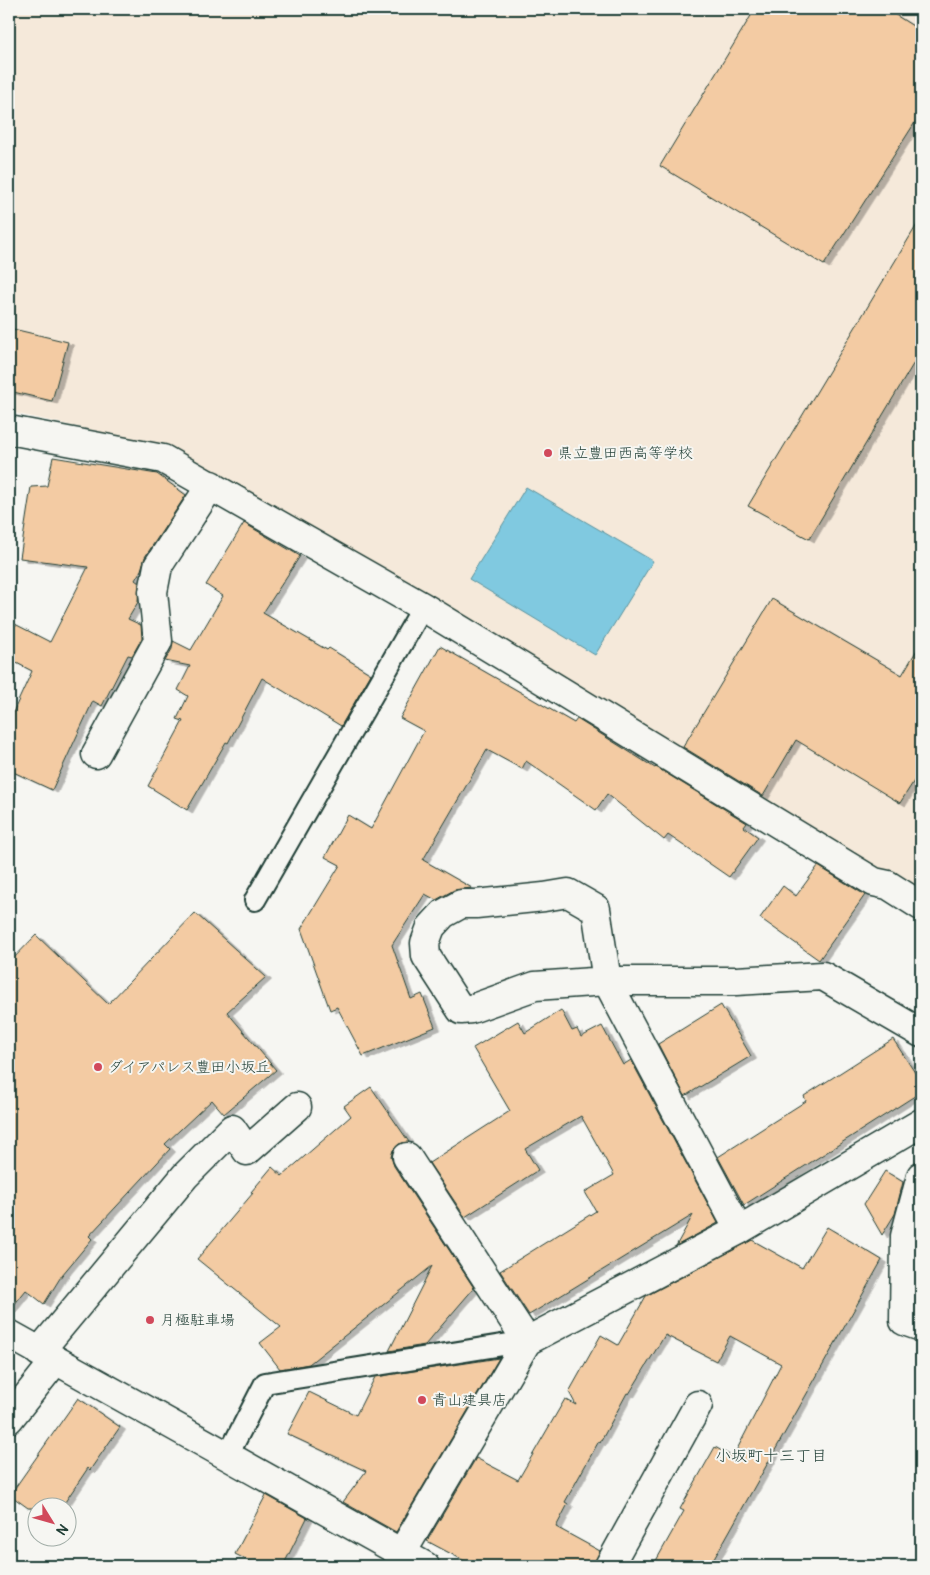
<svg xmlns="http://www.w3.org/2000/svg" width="930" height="1575" viewBox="0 0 930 1575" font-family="Pangolin,'Klee One',sans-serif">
  <defs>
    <filter id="shadow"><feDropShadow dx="5.5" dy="3" stdDeviation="0" flood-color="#0004"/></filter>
  </defs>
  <rect width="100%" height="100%" fill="#f6f6f2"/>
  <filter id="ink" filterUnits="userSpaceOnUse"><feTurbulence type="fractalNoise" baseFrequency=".02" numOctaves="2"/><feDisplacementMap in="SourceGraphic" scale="10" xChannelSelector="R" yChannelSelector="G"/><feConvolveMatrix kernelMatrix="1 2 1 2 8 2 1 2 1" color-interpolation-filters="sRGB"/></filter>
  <g filter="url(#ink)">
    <path fill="#f5e9da" d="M9,9H921V900L156,444L9,412Z"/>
    <path fill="#80c9e0" stroke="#59919b" d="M526,487L653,561L595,655L469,579Z"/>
    <g fill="#f3cba3" stroke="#1f3d34" filter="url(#shadow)">
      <path d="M755,9H886L921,31V113L824,265L660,166Z"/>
      <path d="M921,218V351L809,539L748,506Z"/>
      <path d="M9,328L68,342L52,401L9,391Z"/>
      <path d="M53,457L157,474L186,495L145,557L141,570L135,580L139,583L138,602L128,619L141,625L142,638L132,656L128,655L102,706L93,701L52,790L9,770V721L32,671L9,659V621L50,642L88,567L20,558L31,487L47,486Z"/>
      <path d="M244,523L300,556L263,613L327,650L329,648L371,674L341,726L262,678L228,743L226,742L187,810L148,786L183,721L177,719L188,696L178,690L190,666L165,661L172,649L173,641L191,650L223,596L206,585Z"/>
      <path d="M772,599L902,675L921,643V770L900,803L796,740L763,796L683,747Z"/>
      <path d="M440,646L574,723L577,719L655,768L656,767L747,823L744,827L758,837L729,877L668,835L664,840L607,794L596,810L526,761L522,769L487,750L423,860L472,888L454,890L436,900L425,894L392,945L411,999L422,994L435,1027L363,1056L337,1007L330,1010L301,929L340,865L325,857L348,815L371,829L424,731L400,718Z"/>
      <path d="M818,866L865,895L819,960L760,918L783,886L796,896Z"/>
      <path d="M195,913L266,977L227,1012L276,1070L224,1114L212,1100L165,1144L170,1149L89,1236L92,1239L62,1275L44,1304L26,1290L9,1311V963L36,935L108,1004Z"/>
      <path d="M721,1005L751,1056L685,1096L658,1044Z"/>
      <path d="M561,1010L572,1031L577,1029L581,1037L602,1026L623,1065L631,1060L718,1223L676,1246L693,1215L529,1315L500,1271L596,1211L585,1192L614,1175L581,1116L525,1149L538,1170L465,1217L429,1163L510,1111L473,1048L518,1021L525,1033Z"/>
      <path d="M893,1039L921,1082V1092L744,1205L718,1157L806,1101L804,1096Z"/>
      <path d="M371,1087L409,1142L399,1144L393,1150L391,1157L394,1166L474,1288L425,1345L389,1351L432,1266L309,1364L280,1369L260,1343L281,1327L197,1259L253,1193L251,1192L272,1167L282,1176L351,1116L344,1106Z"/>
      <path d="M885,1171L903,1182L895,1214L882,1235L864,1204Z"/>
      <path d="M827,1227L882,1260L710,1566H653L684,1511L680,1509L715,1447L733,1457L781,1364L730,1336L716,1361L665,1335L629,1394L627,1393L600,1443L599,1441L565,1502L568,1504L556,1527L600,1551L593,1566H474L427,1541L476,1458L518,1480L565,1399L576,1405L569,1392L601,1335L618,1345L646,1296L752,1240L802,1268Z"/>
      <path d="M499,1358L396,1532L343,1502L366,1471L287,1434L309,1392L356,1415L375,1377Z"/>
      <path d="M78,1398L120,1427L90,1470L88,1468L61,1508H28L10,1495Z"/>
      <path d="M266,1495L307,1518L283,1566H259L235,1554Z"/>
    </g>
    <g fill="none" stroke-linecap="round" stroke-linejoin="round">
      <defs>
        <g id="service">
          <path d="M255,900L423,607"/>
          <path d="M227,1457L265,1383L527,1341"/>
        </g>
        <g id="minor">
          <path d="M9,430L163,459L423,607L874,882L888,885L921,906"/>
          <path d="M96,754L158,641L153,592L158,566L211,485"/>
          <path d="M407,1157L527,1341"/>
          <path d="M921,1176L905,1236L904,1321L921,1327"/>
          <path d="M739,1230L607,981L596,909L568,893L544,897L476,904H461L443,914L431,927L425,943L426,956L461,1010L471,1009L535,986L607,981H736L823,976L921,1033"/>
          <path d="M9,1334L425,1566"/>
          <path d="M39,1352L185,1176L232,1129L247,1151L297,1107"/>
          <path d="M9,1419L55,1361"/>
          <path d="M401,1554L527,1341L739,1230L921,1123"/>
          <path d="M609,1566L698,1405"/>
        </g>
      </defs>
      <use href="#service" stroke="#1f3d34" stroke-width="24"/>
      <use href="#minor" stroke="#1f3d34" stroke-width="31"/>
      <use href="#service" stroke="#f6f6f2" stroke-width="20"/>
      <use href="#minor" stroke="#f6f6f2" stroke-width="28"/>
    </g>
  </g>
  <g fill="#d1495b" stroke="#f6f6f2" stroke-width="2">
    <circle cx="548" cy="453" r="5"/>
    <circle cx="98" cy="1067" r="5"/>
    <circle cx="150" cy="1320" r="5"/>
    <circle cx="422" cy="1400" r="5"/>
  </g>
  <g text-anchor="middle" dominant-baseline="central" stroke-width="4" stroke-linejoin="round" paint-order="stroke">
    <g font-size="15" fill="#1f3d34" stroke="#f6f6f2" text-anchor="start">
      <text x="558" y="453">県立豊田西高等学校</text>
      <text x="108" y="1067">ダイアパレス豊田小坂丘</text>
      <text x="160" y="1320">月極駐車場</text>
      <text x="432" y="1400">青山建具店</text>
    </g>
    <g font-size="16" fill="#1f3d34" stroke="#f6f6f2">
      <text x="771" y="1456">小坂町十三丁目</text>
    </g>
  </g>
  <rect width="930" height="1575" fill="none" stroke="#f6f6f2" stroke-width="30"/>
  <rect x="15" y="15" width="900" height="1545" fill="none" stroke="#1f3d34" stroke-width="2" filter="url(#ink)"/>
  <g transform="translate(52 1522) rotate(127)"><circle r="24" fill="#f6f6f2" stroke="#a0aca6"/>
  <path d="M0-4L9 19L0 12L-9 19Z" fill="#d1495b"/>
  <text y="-8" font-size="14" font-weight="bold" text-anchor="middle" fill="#1f3d34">N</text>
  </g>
</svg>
